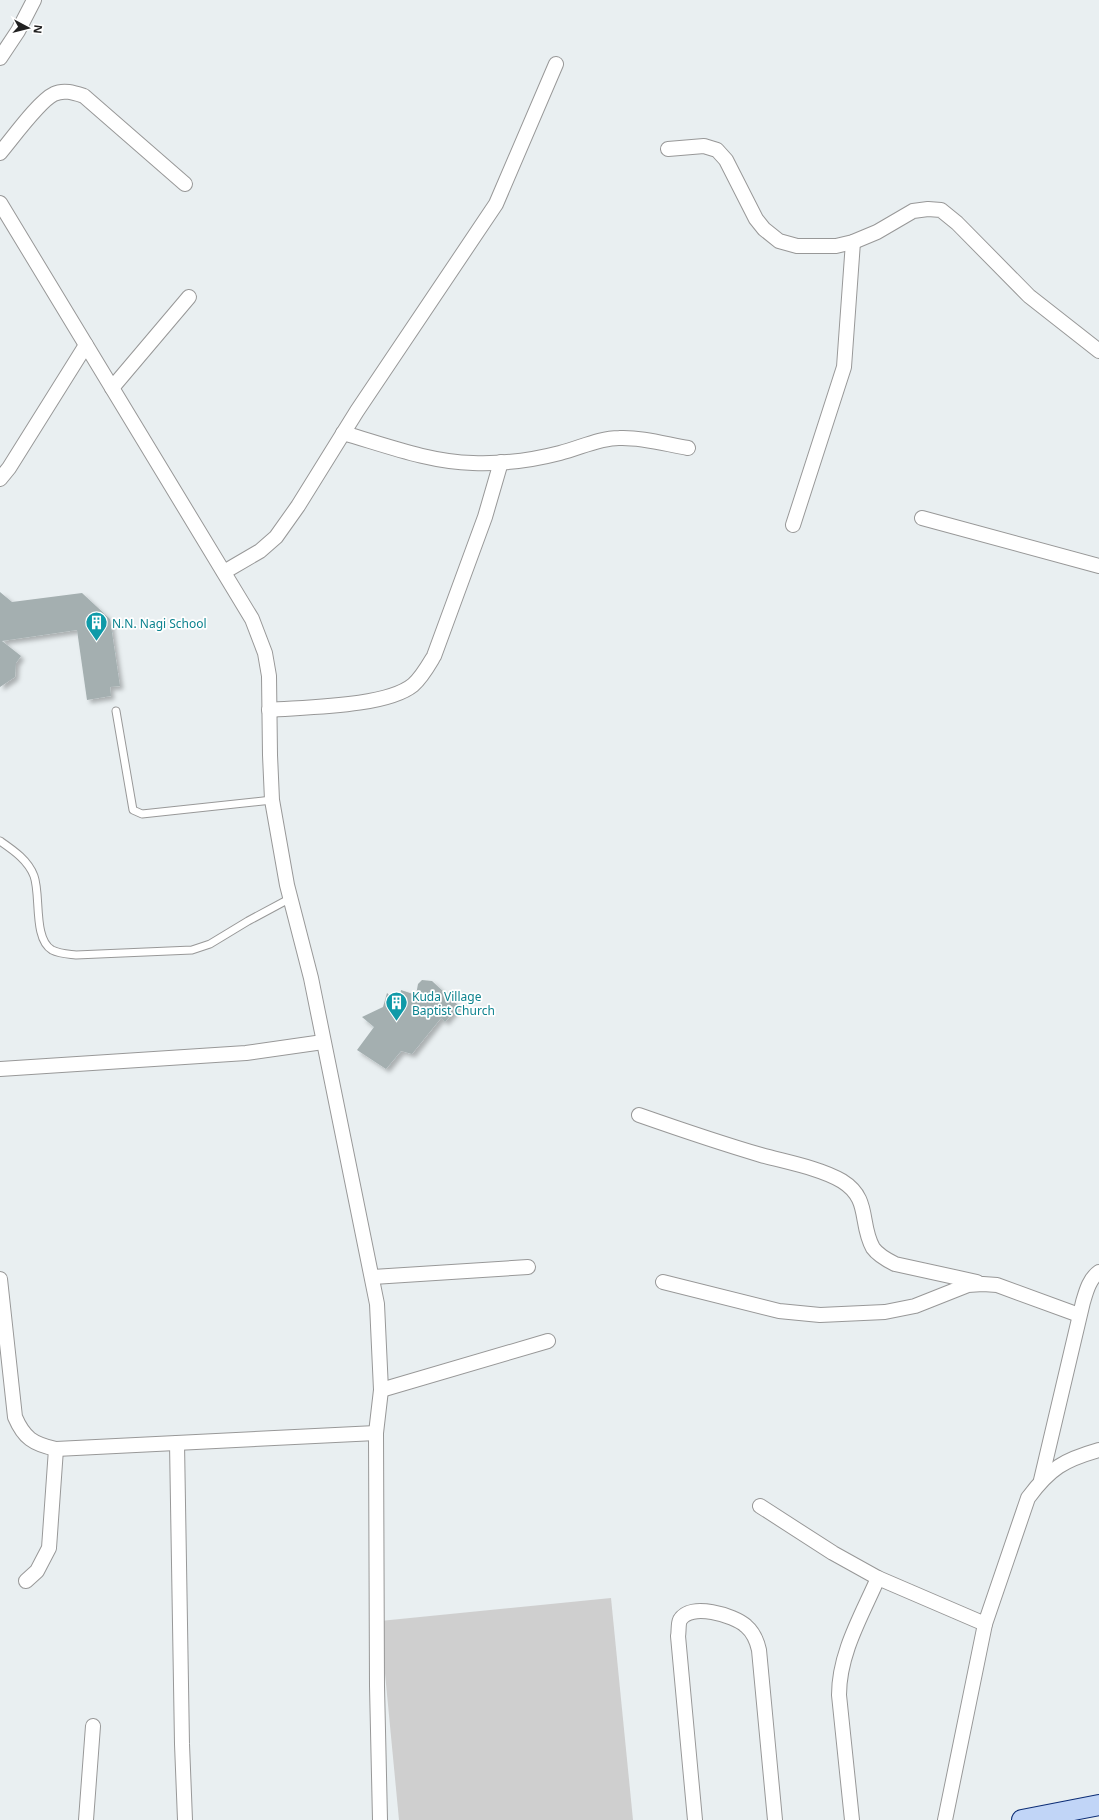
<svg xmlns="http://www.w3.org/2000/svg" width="1099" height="1820" viewBox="0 0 1099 1820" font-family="'Noto Sans',sans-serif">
  <defs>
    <filter id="shadow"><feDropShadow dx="3.5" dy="3.5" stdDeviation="2" flood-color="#0004"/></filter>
  </defs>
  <rect width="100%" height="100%" fill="#e9eff1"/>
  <path fill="#cfcfcf" d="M611,1598L633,1820H399L380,1621Z"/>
  <g fill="#a4afb0" filter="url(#shadow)">
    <path d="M0,592L12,602L82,593L110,619L120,686L110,687L111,696L87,700L77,630L2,641L21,656L16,663L15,677L0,687Z"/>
    <path d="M422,980L432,981L459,1006L445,1022L441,1018L412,1054L401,1051L386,1069L357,1050L374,1027L362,1017L383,1007L387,993L399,1003L401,990L416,995L418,984Z"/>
  </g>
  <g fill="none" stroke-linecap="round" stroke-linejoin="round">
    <defs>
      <g id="lane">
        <path d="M116,711L133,810L142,814L272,800"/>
        <path d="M0,841C13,850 28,860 34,876C41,895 33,939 52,950C60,954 68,954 76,955L192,950L210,944L248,921L289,899"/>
      </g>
      <g id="street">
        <path d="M0,58L18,31L34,0"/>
        <path d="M668,149L704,146L717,150L726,160L756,219L764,229L779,241L797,246H836L853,242L877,232L913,211L928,209L941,210L957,223L1029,296L1099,351"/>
        <path d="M0,153C12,139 39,101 54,94C64,89 75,93 84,96L185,184"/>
        <path d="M0,203L252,619L265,653L269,676L270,755L272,800L287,885L311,978L377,1304L381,1390L376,1433L377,1686L380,1820"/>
        <path d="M112,388L189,297"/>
        <path d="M343,433C385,445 429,462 473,463C501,464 533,460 560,453C580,448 599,438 619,438C642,437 665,444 688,448"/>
        <path d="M0,479L9,468L86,345"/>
        <path d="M922,518L1099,566"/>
        <path d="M793,525L844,367L853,242"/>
        <path d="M224,572L260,551L276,537L298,506L357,411L496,204L556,64"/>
        <path d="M269,710C305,707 386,707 413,685C422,677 428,666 434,656L485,517L501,462"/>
        <path d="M0,1069L246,1053L323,1042"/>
        <path d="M639,1115C679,1129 720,1143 761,1155C786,1162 820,1168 842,1181C871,1199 859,1223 873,1248C878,1255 887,1260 895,1264L977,1282"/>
        <path d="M373,1277L528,1267"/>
        <path d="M0,1279L15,1417C24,1438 33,1444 56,1449L376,1433"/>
        <path d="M663,1282L779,1311L820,1315L885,1312L915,1306L968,1285L983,1284L997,1285L1079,1315"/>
        <path d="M381,1390L548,1341"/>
        <path d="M177,1443L182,1744L185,1820"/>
        <path d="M1041,1480L1083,1302C1086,1292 1089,1279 1099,1272"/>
        <path d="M760,1506L833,1553L878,1578L985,1624"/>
        <path d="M26,1581L37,1571L49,1548L56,1449"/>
        <path d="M86,1820L93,1726"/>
        <path d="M695,1820L678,1636C679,1632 678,1624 680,1620C690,1602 734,1615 746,1626C753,1632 757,1641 759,1650L775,1820"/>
        <path d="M852,1820L839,1695C839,1653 862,1615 878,1578"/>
        <path d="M945,1820L985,1624L1028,1498C1050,1468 1064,1460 1099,1450"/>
      </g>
      <path id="secondary" d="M1022,1820L1099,1805"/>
    </defs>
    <use href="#lane" stroke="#989898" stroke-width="9"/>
    <use href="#street" stroke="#989898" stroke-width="16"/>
    <use href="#secondary" stroke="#0b2c75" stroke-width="22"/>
    <use href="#lane" stroke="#fff" stroke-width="7"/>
    <use href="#street" stroke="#fff" stroke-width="14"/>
    <use href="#secondary" stroke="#c1d5f7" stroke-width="20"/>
  </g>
  <defs>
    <symbol id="building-pin" viewBox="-11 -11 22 30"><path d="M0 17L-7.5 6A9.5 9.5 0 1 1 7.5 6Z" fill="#0f9aa8" stroke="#fff"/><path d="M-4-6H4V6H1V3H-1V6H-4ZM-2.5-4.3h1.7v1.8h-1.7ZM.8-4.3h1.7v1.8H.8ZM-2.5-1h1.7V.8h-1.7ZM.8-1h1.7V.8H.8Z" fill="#fff"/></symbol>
  </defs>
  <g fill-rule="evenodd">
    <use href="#building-pin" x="84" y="610" width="25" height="34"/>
    <use href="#building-pin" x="384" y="990" width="25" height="34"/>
  </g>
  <g text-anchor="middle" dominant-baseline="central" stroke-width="3.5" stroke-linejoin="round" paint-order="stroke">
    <g font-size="12" fill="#0d838f" stroke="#fff" text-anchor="start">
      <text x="112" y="623">N.N. Nagi School</text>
      <text x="412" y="996">Kuda Village<tspan x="412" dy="14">Baptist Church</tspan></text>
    </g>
  </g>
  <g transform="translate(28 28) rotate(97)" stroke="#ffffff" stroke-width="3" paint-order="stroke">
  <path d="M0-3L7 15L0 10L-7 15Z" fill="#212121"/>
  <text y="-6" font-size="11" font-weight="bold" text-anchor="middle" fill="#212121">N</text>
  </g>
</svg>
